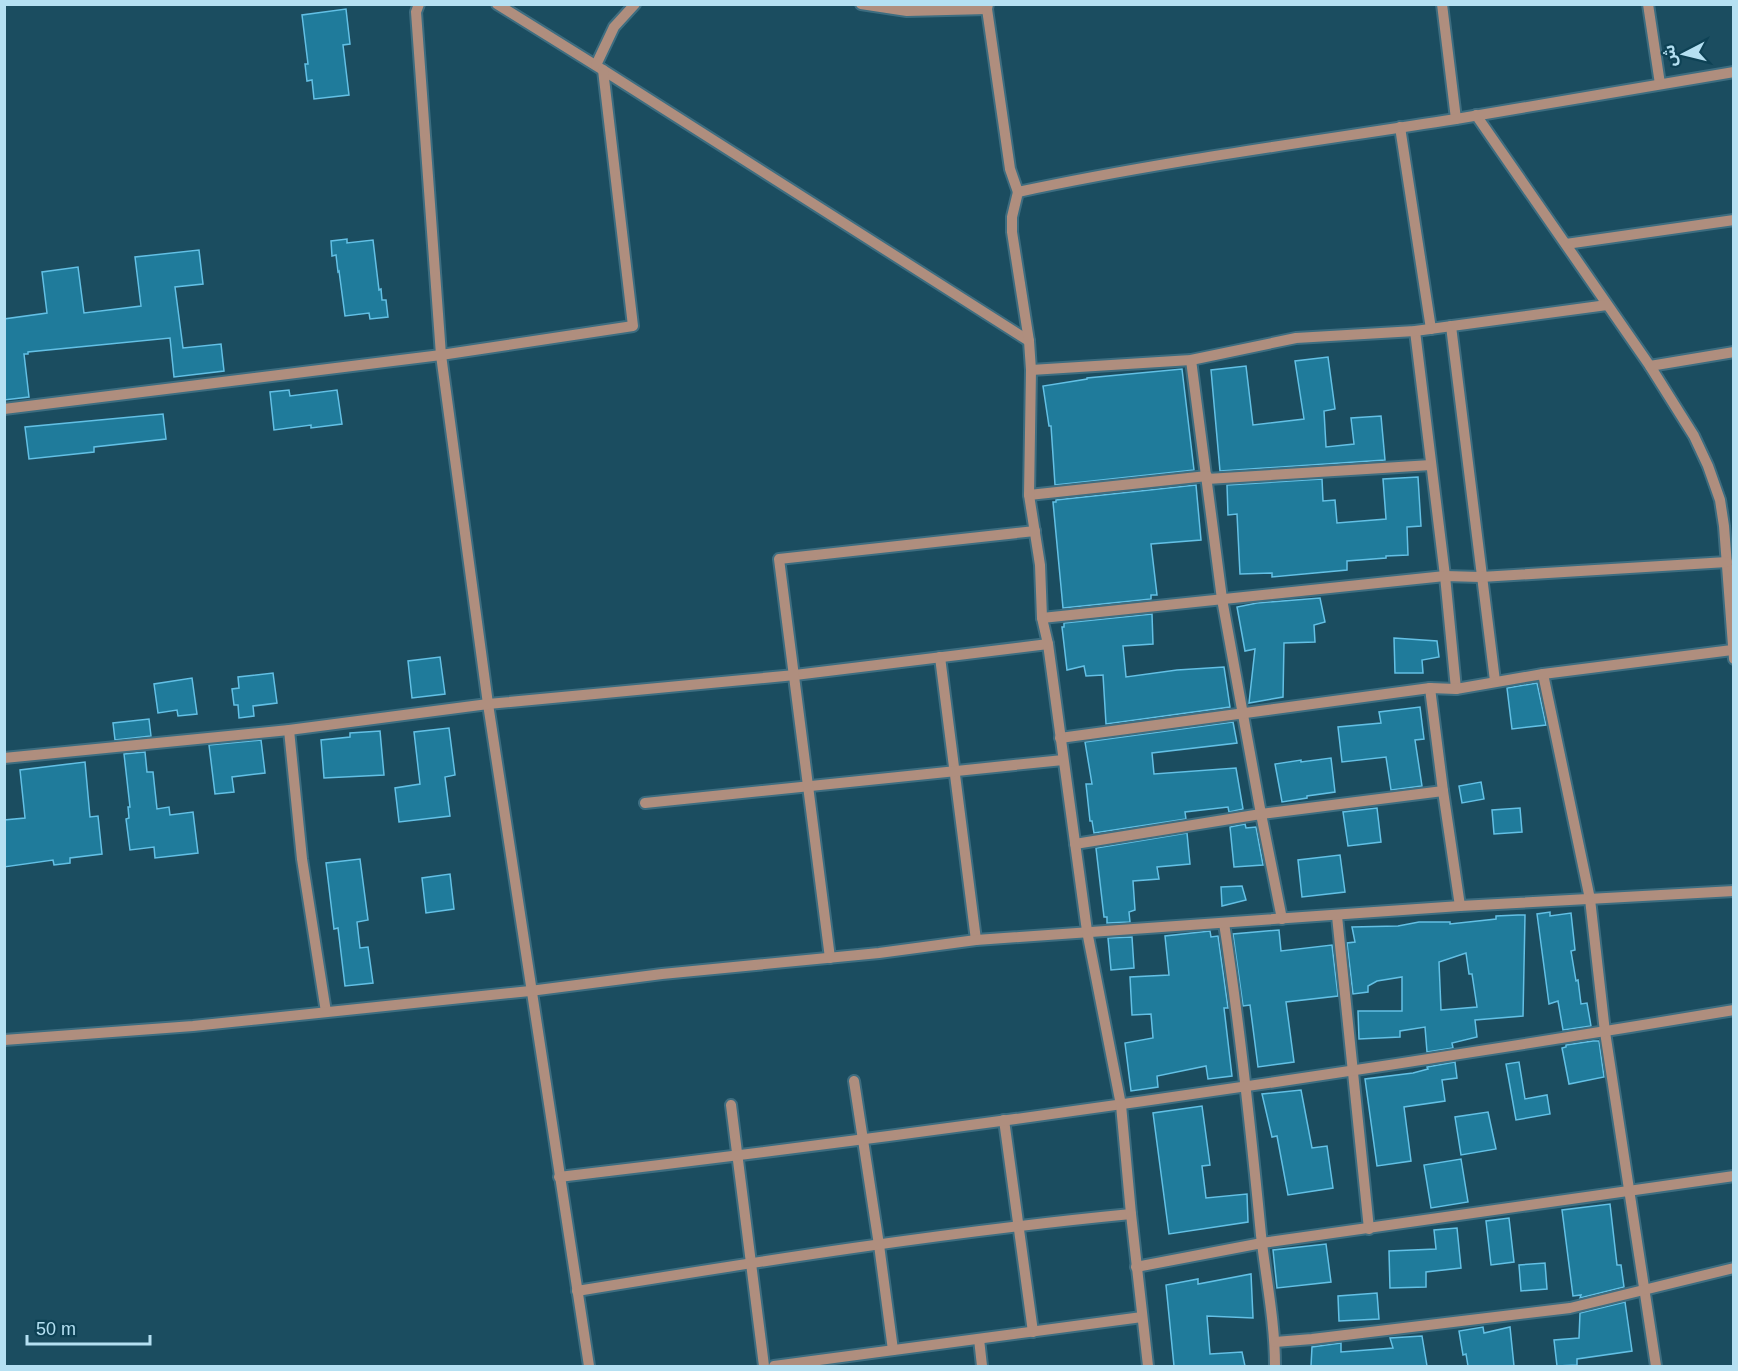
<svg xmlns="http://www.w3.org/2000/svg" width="1738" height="1371" viewBox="0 0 1738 1371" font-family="Arial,'Noto Sans Arabic',sans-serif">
  <rect width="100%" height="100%" fill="#1b4d60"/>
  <g fill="#1f7b9b" stroke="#63c0e5" stroke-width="1.5" fill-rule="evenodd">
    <path d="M346,9L350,44L343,45L349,95L314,99L312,80L307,81L305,64H308L302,15Z"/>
    <path d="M347,239V243L373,240L379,290L381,289L382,300H386L388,317L370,319L369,313L345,316L339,271L338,272L336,255L332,256L331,241Z"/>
    <path d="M199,250L203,284L175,287L183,348L221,344L224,371L174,377L170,338L28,352V354H24L29,397L4,400V319L47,313L42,272L78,267L84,313L141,306L135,257Z"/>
    <path d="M1328,357L1335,409L1324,411L1326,447L1354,444L1351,418L1381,416L1385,460L1220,471L1211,370L1246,366L1253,425L1304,419L1295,361Z"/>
    <path d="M1182,369L1194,470L1055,485L1051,426H1049L1043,386L1087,379V378Z"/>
    <path d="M289,390L290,396L337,390L342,424L311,428V425L274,430L270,392Z"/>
    <path d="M163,414L166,439L94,447V452L29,459L25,427Z"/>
    <path d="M1418,477L1421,526L1407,527L1408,555L1386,556V558L1347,561V570L1272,577V573L1240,574L1237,514L1228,515L1227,485L1322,479L1323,501L1335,500L1337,523L1386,519L1383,479Z"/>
    <path d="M1196,485L1201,540L1151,544L1157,595H1151V599L1063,608L1053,502H1056V500Z"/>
    <path d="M1320,598L1325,622L1314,625L1315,642L1284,643L1283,697L1249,703L1255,649L1245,651L1237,607L1257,603Z"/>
    <path d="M1152,614L1153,644L1123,646L1126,677L1177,670L1224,667L1230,707L1106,724L1103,675L1086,676L1084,666L1067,670L1062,627H1064V623Z"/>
    <path d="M1394,638L1437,641L1439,657L1422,660L1423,673H1395Z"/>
    <path d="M440,657L445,694L412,698L408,661Z"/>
    <path d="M273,673L277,703L253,706L254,716L239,718L238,705H234L232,689L239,688L238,677Z"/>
    <path d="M192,678L197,714L178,716L177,710L158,713L154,684Z"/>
    <path d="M1537,683L1546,725L1512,729L1507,688Z"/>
    <path d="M1420,707L1424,739L1415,740L1422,786L1391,790L1386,757L1342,762L1338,727L1381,723L1379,712Z"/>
    <path d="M149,719L151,736L115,740L113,723Z"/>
    <path d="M1233,722L1237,743L1152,753L1154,774L1236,768L1243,809L1229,812L1228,807L1185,812L1186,819L1094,833L1092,821H1090L1086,784H1092L1085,742Z"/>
    <path d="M449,728L455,775L445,777L450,816L399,822L395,788L420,784L414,732Z"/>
    <path d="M380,731L384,775L324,778L321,740L350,737V733Z"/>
    <path d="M261,740L265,773L232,777L234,792L215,794L209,745Z"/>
    <path d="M145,752L147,772H153L157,809L169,807L170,815L193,812L198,853L155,858L154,847L130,850L126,819L129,818L128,807H130L124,754Z"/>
    <path d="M1331,758L1335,792L1307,796V798L1282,802L1275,764L1301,760V762Z"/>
    <path d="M85,762L90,817L98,816L102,854L70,858V863L54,865L53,860L4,867V820L25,818L20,770Z"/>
    <path d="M1481,782L1484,799L1462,803L1459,786Z"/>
    <path d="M1377,808L1381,842L1348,846L1343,812Z"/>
    <path d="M1520,808L1522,832L1494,834L1492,810Z"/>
    <path d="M1245,824L1246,828L1256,827L1263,865L1234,867L1230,827Z"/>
    <path d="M1187,833L1190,864L1157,867L1159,879L1133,881L1135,910L1129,912L1130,922L1107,923V917H1104L1096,848Z"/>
    <path d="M1340,855L1345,892L1302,897L1298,860Z"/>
    <path d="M360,859L368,920L357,922L360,948L368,947L373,983L345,986L338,928L334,929L326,863Z"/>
    <path d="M450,874L454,909L426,913L422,878Z"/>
    <path d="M1242,886L1246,900L1222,906L1221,887Z"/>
    <path d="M1550,912V916L1571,913L1575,950L1571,951L1576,981L1578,980L1581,1004L1587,1003L1591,1026L1563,1030L1558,1001L1549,1004L1537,914Z"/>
    <path d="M1518,915H1525L1523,1016L1475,1020L1477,1037L1452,1043L1453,1048L1427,1052L1425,1027L1400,1031V1037L1359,1039L1358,1011H1402V977L1377,981L1368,986V992L1353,994L1347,943L1355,942L1352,927L1398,926L1419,922H1450V924L1496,919V916ZM1466,953L1469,974H1472L1477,1007L1441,1010L1439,962Z"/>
    <path d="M1279,930L1281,951L1332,945L1338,996L1286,1002L1294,1062L1258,1067L1250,1005L1243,1006L1233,934Z"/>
    <path d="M1210,931L1211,937L1218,936L1228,1008H1224L1232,1076L1208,1079L1206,1066L1157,1076L1158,1087L1131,1091L1125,1043L1153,1038L1151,1014L1132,1015L1130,977L1169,975L1165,936Z"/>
    <path d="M1132,937L1134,968L1111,970L1108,938Z"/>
    <path d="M1593,1041H1599L1604,1077L1569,1084L1562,1048L1566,1047V1045Z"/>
    <path d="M1455,1062L1457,1078L1442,1080L1445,1101L1404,1107L1411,1161L1377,1166L1365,1079L1413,1073L1428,1069L1427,1067Z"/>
    <path d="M1519,1062L1525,1099L1547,1095L1550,1114L1516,1120L1506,1064Z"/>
    <path d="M1301,1090L1312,1148L1327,1146L1333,1188L1288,1195L1277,1136L1272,1137L1262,1094Z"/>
    <path d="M1202,1106L1210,1165L1202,1166L1206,1198L1247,1194L1248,1222L1169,1234L1153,1113Z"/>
    <path d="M1488,1112L1496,1149L1461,1155L1455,1117Z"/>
    <path d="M1461,1159L1468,1202L1431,1208L1424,1165Z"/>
    <path d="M1610,1204L1617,1265H1621L1624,1287L1580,1298L1581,1295L1573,1296L1562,1210Z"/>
    <path d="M1509,1218L1514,1262L1491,1265L1486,1221Z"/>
    <path d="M1457,1228L1461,1268L1426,1272V1287L1390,1288L1389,1251L1436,1249L1434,1230Z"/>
    <path d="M1326,1244L1331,1282L1277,1288L1273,1250Z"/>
    <path d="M1545,1263L1547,1289L1521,1291L1519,1265Z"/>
    <path d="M1251,1274L1253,1318L1207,1316L1210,1354L1242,1352L1245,1366H1174L1166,1285L1198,1279V1284Z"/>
    <path d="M1377,1293L1379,1319L1339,1321L1338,1296Z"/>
    <path d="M1625,1302L1632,1351L1577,1359V1365L1557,1366L1554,1340L1579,1338L1580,1313Z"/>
    <path d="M1483,1327L1484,1333L1510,1327L1514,1366H1468L1466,1354L1463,1355L1459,1331Z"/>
    <path d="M1422,1336L1427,1366H1311L1312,1347L1341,1343V1352L1393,1348L1390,1338Z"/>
  </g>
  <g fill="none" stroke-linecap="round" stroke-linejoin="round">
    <defs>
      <g id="minor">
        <path d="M419,4L416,12L441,355L488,704L589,1366"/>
        <path d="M497,4L603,70L1029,341"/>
        <path d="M861,4L907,11L987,9"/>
        <path d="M988,4L987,9L1010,169L1018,192"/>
        <path d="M1442,4L1456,119"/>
        <path d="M1648,4L1660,84"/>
        <path d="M596,65L614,27L635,4"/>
        <path d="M1476,115L1650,366L1694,436L1708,466L1720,500L1724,526L1734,659"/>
        <path d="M1400,127L1431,329"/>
        <path d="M1566,244L1734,220"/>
        <path d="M1451,326L1495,681"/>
        <path d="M1415,331L1445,576L1456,689"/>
        <path d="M1191,360L1222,599L1261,814L1282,919"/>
        <path d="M1650,366L1734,352"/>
        <path d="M1031,370L1191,360L1296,338L1415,331L1607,305"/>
        <path d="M4,409L441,355L633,326L603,70"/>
        <path d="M1207,479L1431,465"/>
        <path d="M1029,495L1207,476"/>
        <path d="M1042,618L1445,576L1481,577L1727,562"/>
        <path d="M940,657L976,940"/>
        <path d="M1543,674L1590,899L1605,1032L1656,1366"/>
        <path d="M1430,688L1443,791L1460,906"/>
        <path d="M289,730L302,859L326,1012"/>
        <path d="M1060,738L1430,688L1456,689L1543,674L1732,650"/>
        <path d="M4,758L289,730L488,704L795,675L1048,644"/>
        <path d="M645,803L1063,760"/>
        <path d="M1075,844L1261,814L1443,791"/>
        <path d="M1337,916L1369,1229"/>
        <path d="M1224,923C1240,1027 1251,1131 1261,1235C1266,1279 1275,1322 1275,1366"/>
        <path d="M830,958L779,559L1035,531"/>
        <path d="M4,1040L193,1026L530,991L662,974L879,953L976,940L1460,906L1734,891"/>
        <path d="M854,1081L879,1245L893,1350"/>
        <path d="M731,1105L764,1366"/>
        <path d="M1004,1120L1033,1332"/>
        <path d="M559,1177C952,1131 1343,1075 1734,1010"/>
        <path d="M1136,1267L1262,1243L1734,1176"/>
        <path d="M577,1291C761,1261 945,1232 1131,1214"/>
        <path d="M979,1339L982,1366"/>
        <path d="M1275,1342L1312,1339L1570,1308L1734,1268"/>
        <path d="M774,1366L1142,1317"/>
        <path d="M1148,1366L1131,1214L1121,1105L1087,931L1048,644L1042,618L1040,565L1029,495L1031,370L1029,341L1012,232V217L1018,192C1163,161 1310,142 1456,119C1549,104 1641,87 1734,72"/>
      </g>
    </defs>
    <use href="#minor" stroke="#3d6d80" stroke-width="14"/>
    <use href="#minor" stroke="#af8e7e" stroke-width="10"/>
  </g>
  <rect width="1738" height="1371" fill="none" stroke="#b5e0f2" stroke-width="12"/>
  <g transform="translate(1684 54) rotate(263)" stroke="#0e4255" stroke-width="4.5" paint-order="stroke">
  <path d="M0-4.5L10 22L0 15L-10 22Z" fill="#b5e0f2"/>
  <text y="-9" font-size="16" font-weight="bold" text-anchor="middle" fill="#b5e0f2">ش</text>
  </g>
  <path d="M27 1335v9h123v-9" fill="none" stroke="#b5e0f2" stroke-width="3"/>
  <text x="36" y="1335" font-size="18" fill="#b5e0f2" stroke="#0e4255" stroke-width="4.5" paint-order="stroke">50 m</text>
</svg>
